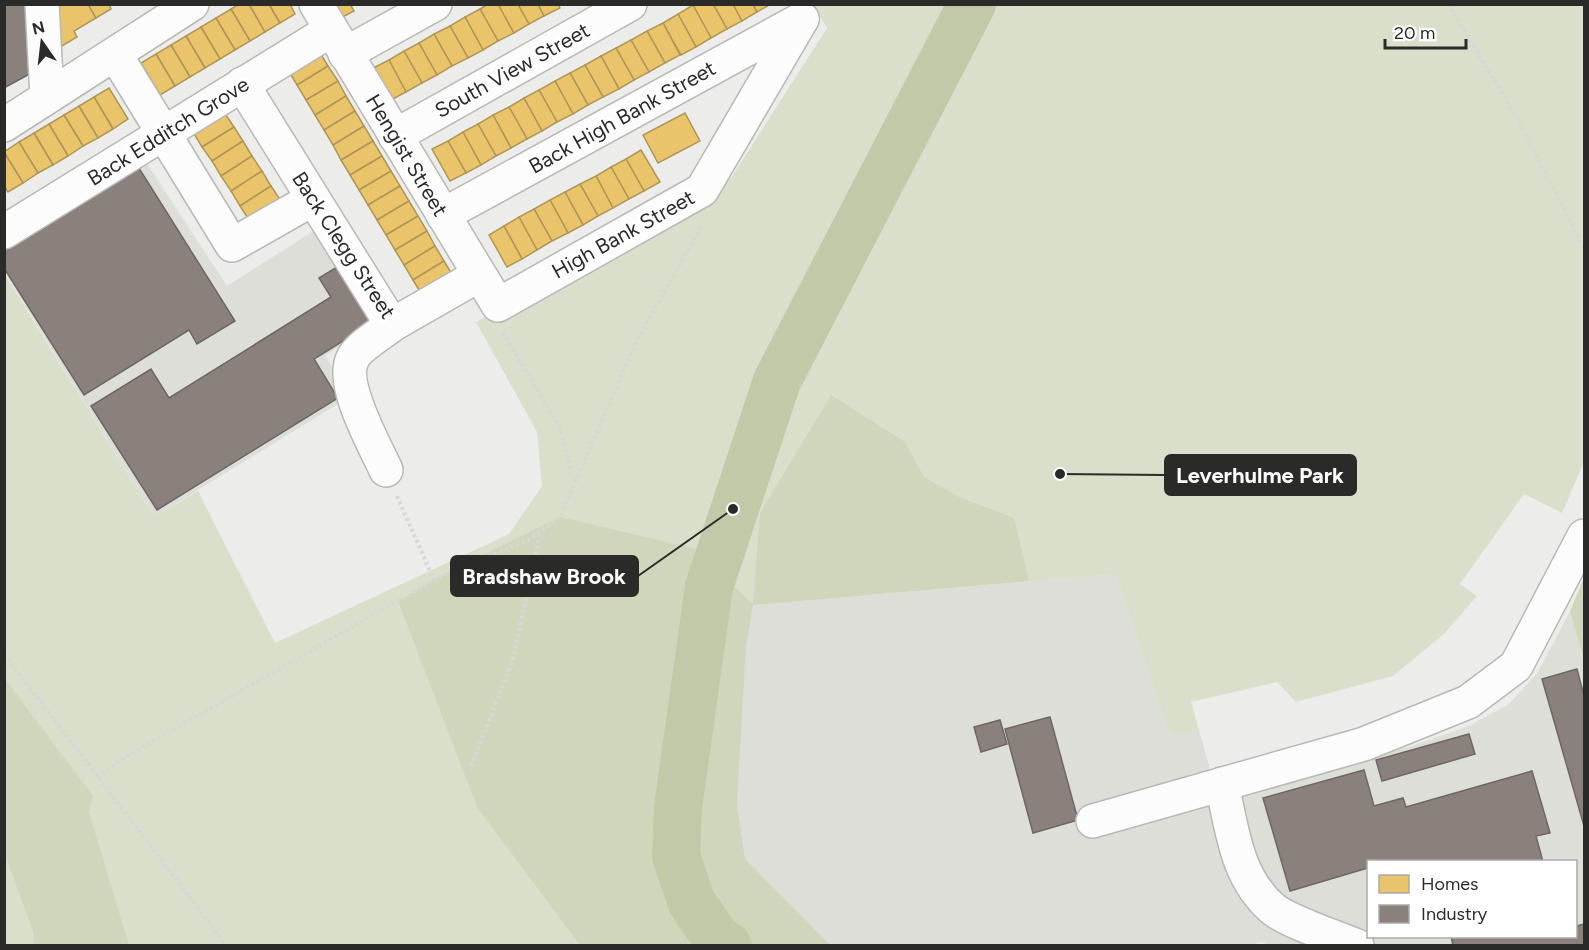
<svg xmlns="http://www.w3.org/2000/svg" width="1589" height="950" viewBox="0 0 1589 950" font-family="Figtree,sans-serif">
  <rect width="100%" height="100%" fill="#ecedeb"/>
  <g fill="#dcded7" fill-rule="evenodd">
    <path d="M142,156L227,286L320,227L379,322L325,356L351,396L154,517L5,273V243Z"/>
    <path d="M1116,574L1170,736L1199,730L1219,801L1412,746L1469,726L1509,704L1538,672L1570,611L1584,661V945L1271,946L1262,942L1246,946L830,945L745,860L737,805L746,647L753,605ZM1368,862H1576V936H1368Z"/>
  </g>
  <path fill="#d9dfcb" d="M813,5H1584V462L1562,513L1524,494L1460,584L1477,596L1444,634L1393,676L1296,702L1277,682L1191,702L1199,730L1170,736L1116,574L753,605L746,647L737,805L745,859L830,945H5L4,273L154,517L198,491L275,643L509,534L542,486L537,432L476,322L731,178L827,28Z"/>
  <g fill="#d0d6bc">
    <path d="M831,395L905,442L924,477L961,498L1014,518L1029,581L753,605L746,647L737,805L745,859L830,945H580L477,807L398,601L441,576L560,517L714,553L731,584L753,604L760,513Z"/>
    <path d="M1584,578V661L1570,611Z"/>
    <path d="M5,679L93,796L89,812L129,945H34L33,931L5,855Z"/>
  </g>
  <g fill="#e9c46a" stroke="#b09656" stroke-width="1.5">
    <path d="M54,4H88L96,18L74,31L77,37L62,46L54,43Z"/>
    <path d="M88,4H109L111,9L96,18Z"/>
    <path d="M239,4H249L265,32L250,41L231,9Z"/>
    <path d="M249,4H269L280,23L265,32Z"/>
    <path d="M269,4H290L295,14L280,23Z"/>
    <path d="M330,4H350L354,11L339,19Z"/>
    <path d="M488,4H498L514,33L498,41L480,9Z"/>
    <path d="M498,4H518L529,24L514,33Z"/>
    <path d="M518,4H538L544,16L529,24Z"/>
    <path d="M538,4H558L560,8L544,16Z"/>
    <path d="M713,4H733L742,21L727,29Z"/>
    <path d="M713,4L727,29L711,38L693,5Z"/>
    <path d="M733,4H753L757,12L742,21Z"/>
    <path d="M753,4H771L757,12Z"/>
    <path d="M693,5L711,38L696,47L678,14Z"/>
    <path d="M231,9L250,41L235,50L216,18Z"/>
    <path d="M480,9L498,41L483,50L465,17Z"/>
    <path d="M678,14L696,47L681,55L663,23Z"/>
    <path d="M465,17L483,50L468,58L450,26Z"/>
    <path d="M216,18L235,50L220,59L201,27Z"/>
    <path d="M663,23L680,55L665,63L647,31Z"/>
    <path d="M450,26L468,58L452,66L434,34Z"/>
    <path d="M201,27L220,59L205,68L186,36Z"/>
    <path d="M647,31L665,63L649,72L631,40Z"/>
    <path d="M434,34L452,66L437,75L419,43Z"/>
    <path d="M186,36L205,68L190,77L171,45Z"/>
    <path d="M631,40L649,72L634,80L616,48Z"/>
    <path d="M419,43L437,75L422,83L404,51Z"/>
    <path d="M171,45L190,77L175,86L156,54Z"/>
    <path d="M616,48L634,80L619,89L601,56Z"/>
    <path d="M319,51L328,66L297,85L288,70Z"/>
    <path d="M404,51L422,83L406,92L389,60Z"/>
    <path d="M156,54L175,86L160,95L141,63Z"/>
    <path d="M601,56L619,89L603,97L585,65Z"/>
    <path d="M389,60L406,92L391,100L373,68Z"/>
    <path d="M585,65L603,97L588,105L570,73Z"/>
    <path d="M328,66L338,81L306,100L297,85Z"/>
    <path d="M570,73L588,105L573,114L555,81Z"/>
    <path d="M338,81L346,96L315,115L306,100Z"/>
    <path d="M555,81L573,114L557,122L539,90Z"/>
    <path d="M109,88L128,119L113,129L94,97Z"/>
    <path d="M539,90L557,122L542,131L524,98Z"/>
    <path d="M346,96L355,111L324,130L315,115Z"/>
    <path d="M94,97L113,129L98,138L79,106Z"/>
    <path d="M524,98L542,131L527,139L509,107Z"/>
    <path d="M79,106L98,138L83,146L64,115Z"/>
    <path d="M509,107L527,139L511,148L493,115Z"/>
    <path d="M355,111L364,126L333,145L324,130Z"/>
    <path d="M224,112L234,127L202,147L193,132Z"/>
    <path d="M685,113L700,141L658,163L643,135Z"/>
    <path d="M64,115L83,146L68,156L49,124Z"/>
    <path d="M493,115L511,148L496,156L478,124Z"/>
    <path d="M49,124L68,156L53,165L34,133Z"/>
    <path d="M478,124L496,156L481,165L463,132Z"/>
    <path d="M364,126L373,141L341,160L333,145Z"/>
    <path d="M234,127L243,141L212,161L202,147Z"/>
    <path d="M463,132L481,165L466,173L448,141Z"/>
    <path d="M34,133L53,165L38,173L19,142Z"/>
    <path d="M243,141L252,156L221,176L212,161Z"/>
    <path d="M373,141L382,156L350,175L341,160Z"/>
    <path d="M448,141L466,173L450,181L432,149Z"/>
    <path d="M19,142L38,173L23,183L4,152Z"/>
    <path d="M641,150L660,182L644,191L626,159Z"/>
    <path d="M4,152L23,183L8,192L4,186Z"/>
    <path d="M252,156L262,171L231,191L221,176Z"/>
    <path d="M382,156L391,171L359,190L350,175Z"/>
    <path d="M626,159L644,191L629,199L611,167Z"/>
    <path d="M611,167L629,199L613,208L596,176Z"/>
    <path d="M262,171L271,186L240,206L231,191Z"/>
    <path d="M391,171L400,186L368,205L359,190Z"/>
    <path d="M596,176L613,208L598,216L580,184Z"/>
    <path d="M580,184L598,216L583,225L565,192Z"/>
    <path d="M271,186L281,201L249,220L240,206Z"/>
    <path d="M400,186L409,201L377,220L368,205Z"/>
    <path d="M565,192L583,225L568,233L550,200Z"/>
    <path d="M550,200L568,233L552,241L534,209Z"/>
    <path d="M409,201L418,216L386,235L377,220Z"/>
    <path d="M534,209L552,241L537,250L519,217Z"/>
    <path d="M418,216L427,231L395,250L386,235Z"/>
    <path d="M519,217L537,250L522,259L504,226Z"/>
    <path d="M504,226L522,259L507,267L489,235Z"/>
    <path d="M427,231L435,246L404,265L395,250Z"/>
    <path d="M435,246L444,261L413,280L404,265Z"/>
    <path d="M444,261L453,276L422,295L413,280Z"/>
  </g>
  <g fill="#8a817c" stroke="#6d6763" stroke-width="1.5">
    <path d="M4,4H32L35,71L4,88Z"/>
    <path d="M137,165L235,321L197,344L189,330L84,395L4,268V247Z"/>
    <path d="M337,267L372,323L314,359L338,398L157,510L91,406L151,369L169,398L331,297L319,278Z"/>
    <path d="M1577,669L1584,696V826L1542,679Z"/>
    <path d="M1050,717L1078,820L1033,833L1005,729Z"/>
    <path d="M1000,720L1007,744L981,752L974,727Z"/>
    <path d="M1469,734L1475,754L1382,781L1376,760Z"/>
    <path d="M1364,770L1374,806L1403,798L1406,807L1532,771L1550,833L1536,836L1543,862H1368V868L1290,891L1263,798Z"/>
    <path d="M1584,924V946H1453L1451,936H1576V926Z"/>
  </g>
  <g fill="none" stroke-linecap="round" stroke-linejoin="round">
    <path stroke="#c1c9a8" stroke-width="48" d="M728,946L717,939L692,903L676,856L678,807L709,587L777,381L972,4"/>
    <defs>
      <g id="minor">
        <path d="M42,4L47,97"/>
        <path d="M316,4L498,305L702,190L802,19"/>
        <path d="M115,54L232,245L313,199"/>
        <path d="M345,54L435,4"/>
        <path d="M242,84L392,325L479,275"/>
        <path d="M4,125L192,4"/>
        <path d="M395,136L630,4"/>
        <path d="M443,215L802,19"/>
        <path d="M4,232L331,30"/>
        <path d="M386,470C375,446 339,383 353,358C359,346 381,334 392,325"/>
        <path d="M1222,784C1232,829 1236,877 1273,909C1289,922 1336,937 1357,946"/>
        <path d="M1093,821L1364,744L1468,702L1516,666L1584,536"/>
      </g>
    </defs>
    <use href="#minor" stroke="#b8b9b7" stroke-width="36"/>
    <g stroke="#d7d7d6" stroke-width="4" stroke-dasharray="3 3" stroke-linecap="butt">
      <path d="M1448,4L1515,114L1584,249"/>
      <path d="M503,333L559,425L574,482"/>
      <path d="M397,496L434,580"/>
      <path d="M4,654L227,946"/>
      <path d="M471,766L513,660L540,532"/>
      <path d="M97,777L124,758L441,576L528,540L560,517L636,342L702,225"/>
    </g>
    <use href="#minor" stroke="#fcfcfc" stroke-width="33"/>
  </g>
  <g text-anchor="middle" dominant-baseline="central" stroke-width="6" stroke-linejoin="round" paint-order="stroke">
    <g font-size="21" fill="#2a2a29" stroke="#fff">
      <text transform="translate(512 70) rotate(-29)">South View Street</text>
      <text transform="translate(622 117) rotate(-29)">Back High Bank Street</text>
      <text transform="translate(168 131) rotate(-32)">Back Edditch Grove</text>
      <text transform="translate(407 155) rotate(59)">Hengist Street</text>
      <text transform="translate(623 234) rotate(-29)">High Bank Street</text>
      <text transform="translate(344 245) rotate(57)">Back Clegg Street</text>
    </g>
  </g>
  <path fill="none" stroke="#2a2a29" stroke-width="2" d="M1060 474L1165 475M733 509L638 576"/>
  <g fill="#2a2a29" stroke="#fff" stroke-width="2">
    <circle cx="1060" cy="474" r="6"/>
    <circle cx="733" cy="509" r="6"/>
  </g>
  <g fill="#2a2a29" stroke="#2a2a29" stroke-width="2">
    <rect x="1165" y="455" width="191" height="40" rx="6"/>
    <rect x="451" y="556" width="187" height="40" rx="6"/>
  </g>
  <g font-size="22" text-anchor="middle" font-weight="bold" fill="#fff">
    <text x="1260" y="483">Leverhulme Park</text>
    <text x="544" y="584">Bradshaw Brook</text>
  </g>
  <rect width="1589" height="950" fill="none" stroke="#2a2a29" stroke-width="12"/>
  <rect x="1367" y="860" width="210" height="78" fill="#ffffff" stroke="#aaaaa9" stroke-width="1.5"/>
  <rect x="1379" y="875" width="30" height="18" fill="#e9c46a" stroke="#aaaaa9" stroke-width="1.5"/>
  <text x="1421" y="890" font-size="18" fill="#2a2a29">Homes</text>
  <rect x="1379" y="905" width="30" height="18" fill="#8a817c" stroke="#aaaaa9" stroke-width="1.5"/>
  <text x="1421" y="920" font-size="18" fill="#2a2a29">Industry</text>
  <g transform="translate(42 42) rotate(346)" stroke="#ffffff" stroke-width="4.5" paint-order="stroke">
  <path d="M0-4.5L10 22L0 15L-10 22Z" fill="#2a2a29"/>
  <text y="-9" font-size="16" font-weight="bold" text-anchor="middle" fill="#2a2a29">N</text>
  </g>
  <path d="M1385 39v9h81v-9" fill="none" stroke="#2a2a29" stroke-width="3"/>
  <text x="1394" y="39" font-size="18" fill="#2a2a29" stroke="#ffffff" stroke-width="4.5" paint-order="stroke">20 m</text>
</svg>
